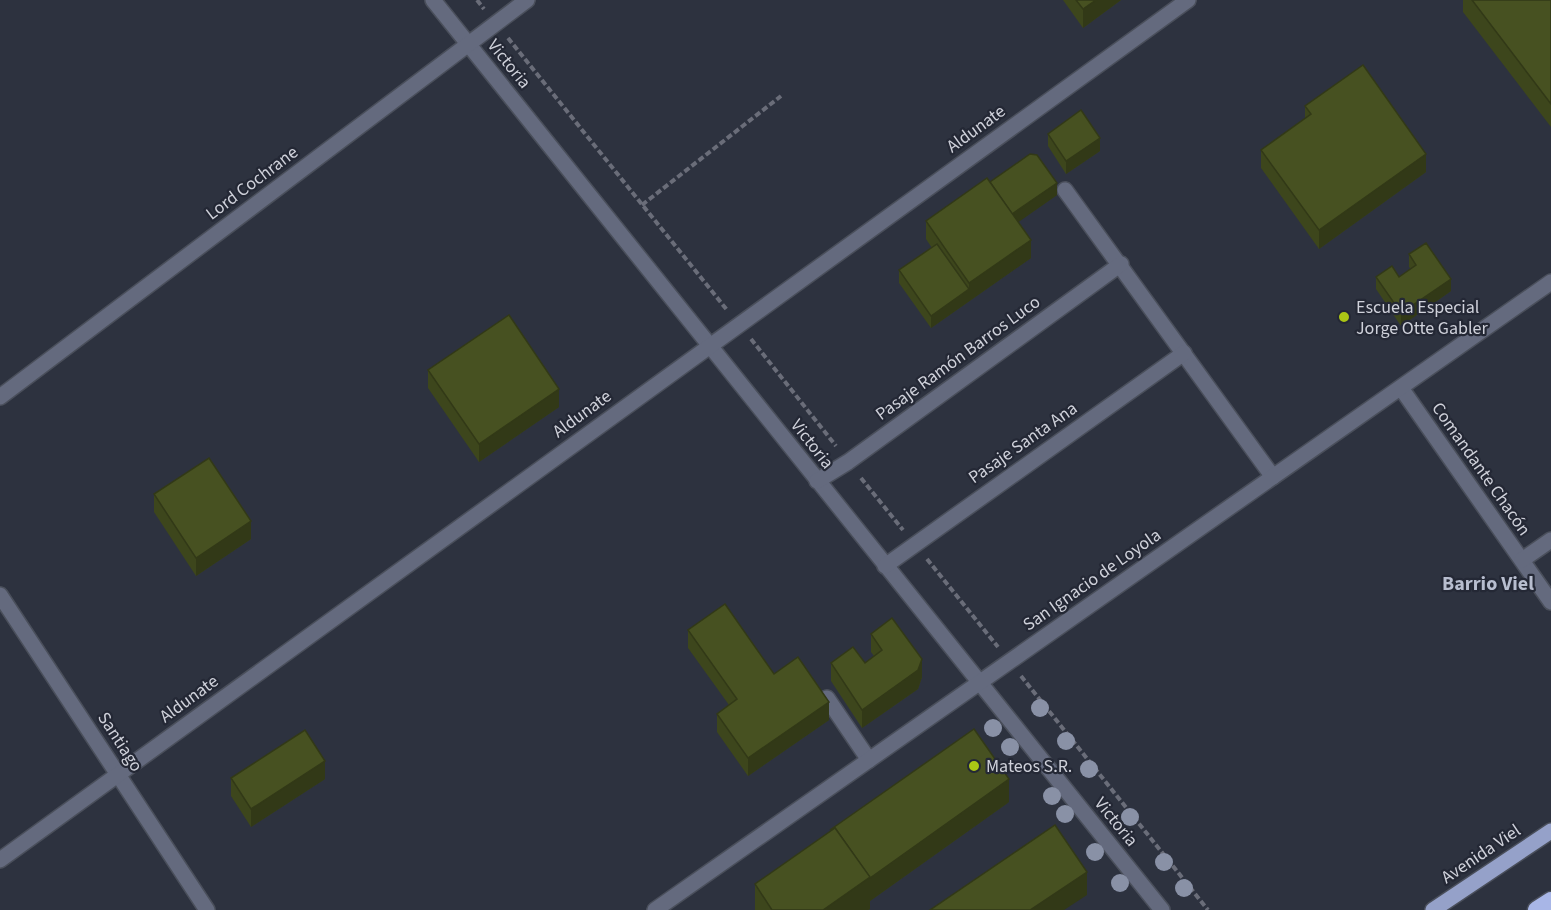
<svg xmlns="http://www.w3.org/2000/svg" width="1551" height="910" viewBox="0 0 1551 910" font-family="'Source Sans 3',sans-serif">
  <rect width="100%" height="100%" fill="#2d323f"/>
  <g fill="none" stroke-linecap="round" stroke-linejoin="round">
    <defs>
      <g id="minor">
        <path d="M433,0L1162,910"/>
        <path d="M1065,190L1273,477"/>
        <path d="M1401,388L1551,602"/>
        <path d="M0,397L527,0"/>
        <path d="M817,481L848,462L1121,264"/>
        <path d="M1522,560L1551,540"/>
        <path d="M885,566L1184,353"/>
        <path d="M0,595L207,910"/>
        <path d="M827,698L869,760"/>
        <path d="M0,860L1188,0"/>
        <path d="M655,910L1551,282"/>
      </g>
      <path id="major" d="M1433,910L1551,831"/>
      <path id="highway" d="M1537,910L1551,901"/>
    </defs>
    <use href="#minor" stroke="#4a4f5b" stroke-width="18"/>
    <use href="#major" stroke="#4a4f5b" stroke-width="18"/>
    <use href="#highway" stroke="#4a4f5b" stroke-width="21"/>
    <g stroke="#6a6d79" stroke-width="4" stroke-dasharray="6 3" stroke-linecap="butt">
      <path d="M477,0L484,9"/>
      <path d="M508,38L727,310"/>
      <path d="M642,205L781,96"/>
      <path d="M751,339L836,446"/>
      <path d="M861,478L903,530"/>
      <path d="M927,559L998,647"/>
      <path d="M1021,676L1208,910"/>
    </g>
    <use href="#minor" stroke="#646a7e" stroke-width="15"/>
    <use href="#major" stroke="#95a1c9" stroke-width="15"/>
    <use href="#highway" stroke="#a8b6e7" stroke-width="18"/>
  </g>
  <g fill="#8991a6">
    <circle cx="1040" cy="708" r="9"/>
    <circle cx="993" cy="728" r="9"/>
    <circle cx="1066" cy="741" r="9"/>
    <circle cx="1010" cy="747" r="9"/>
    <circle cx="1089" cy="769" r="9"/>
    <circle cx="1052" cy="796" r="9"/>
    <circle cx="1065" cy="814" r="9"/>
    <circle cx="1130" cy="817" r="9"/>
    <circle cx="1095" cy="852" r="9"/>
    <circle cx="1164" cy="862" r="9"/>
    <circle cx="1120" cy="883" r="9"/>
    <circle cx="1184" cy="888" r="9"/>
  </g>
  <g fill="#3d461c">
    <path d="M1063,0H1121L1083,28Z"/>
    <path d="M1463,0H1551V127L1463,12Z"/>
    <path d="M1305,106L1426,172L1319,249L1261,168V150L1305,118Z"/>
    <path d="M1048,134L1100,151L1066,174L1048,146Z"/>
    <path d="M990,182L1057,195L1018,222L1031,258L931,328L899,283V270L932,248L926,239V221Z"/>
    <path d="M1409,254L1451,291L1401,326L1376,289V277H1399L1411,269L1409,267Z"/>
    <path d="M428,370L559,407L479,462L428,388Z"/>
    <path d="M154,494L251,539L196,576L154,512Z"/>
    <path d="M688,630L774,674L829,720L748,776L717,732V714L729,705L688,648Z"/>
    <path d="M871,634L922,677L918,689L862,728L831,681V663H865L874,656L871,652Z"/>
    <path d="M231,778L325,779L251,827L231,796Z"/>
    <path d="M1009,802L870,901V909L868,910H755V884Z"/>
  </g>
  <g fill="#323917">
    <path d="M1096,0H1121L1083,28V9Z"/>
    <path d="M1100,138V151L1066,174V161Z"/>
    <path d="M1426,154V172L1319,249V230Z"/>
    <path d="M1057,183V195L1010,228V216Z"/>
    <path d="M1031,240V258L931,328V316L969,289V283Z"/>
    <path d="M1451,279V291L1401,326V313Z"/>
    <path d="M559,389V407L479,462V444Z"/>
    <path d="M251,521V539L196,576V558Z"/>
    <path d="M922,659V677L918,689L862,728V710Z"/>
    <path d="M829,702V720L748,776V758Z"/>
    <path d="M325,761V779L251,827V809Z"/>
    <path d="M1009,779V802L870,901V909L868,910H823Z"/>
    <path d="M1087,872V895L1064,910H1030Z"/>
  </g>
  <g fill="#475121" stroke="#323917" stroke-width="1.5">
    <path d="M1076,0H1096L1083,9Z"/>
    <path d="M1472,0H1551V104Z"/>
    <path d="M1363,65L1426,154L1319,230L1261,150L1311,114L1305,106Z"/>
    <path d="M1081,110L1100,138L1066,161L1048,134Z"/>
    <path d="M1030,154L1037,155L1057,183L1012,214L990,182Z"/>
    <path d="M987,178L1031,240L969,283L926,221Z"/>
    <path d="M1426,243L1451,279L1401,313L1376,277L1392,266L1399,277L1416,265L1409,254Z"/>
    <path d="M937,244L969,289L931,316L899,270Z"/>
    <path d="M509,315L559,389L479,444L428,370Z"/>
    <path d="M209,458L251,521L196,558L154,494Z"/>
    <path d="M725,604L774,674L798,657L829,702L748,758L717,714L737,699L688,630Z"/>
    <path d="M892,618L922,659L918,670L862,710L831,663L853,647L865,663L882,650L871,634Z"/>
    <path d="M974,729L1009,779L870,878L835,828L830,830Z"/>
    <path d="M305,730L325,761L251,809L231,778Z"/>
    <path d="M1055,825L1087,872L1030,910H930Z"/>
    <path d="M835,828L870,877L823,910H772L755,884Z"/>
  </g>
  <g fill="#abc615" stroke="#242835" stroke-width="2">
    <circle cx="1344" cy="317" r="6"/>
    <circle cx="974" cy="766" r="6"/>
  </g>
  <g text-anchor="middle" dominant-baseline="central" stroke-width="4.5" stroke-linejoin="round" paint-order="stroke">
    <g font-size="18" fill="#cfd1da" stroke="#242835">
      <text transform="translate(509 64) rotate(51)">Victoria</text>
      <text transform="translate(976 129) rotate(-36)">Aldunate</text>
      <text transform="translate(252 183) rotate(-37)">Lord Cochrane</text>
      <text transform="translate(958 358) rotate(-36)">Pasaje Ramón Barros Luco</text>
      <text transform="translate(582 414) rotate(-36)">Aldunate</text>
      <text transform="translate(1023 443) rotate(-35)">Pasaje Santa Ana</text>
      <text transform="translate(812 444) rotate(52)">Victoria</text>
      <text transform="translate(1481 469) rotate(55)">Comandante Chacón</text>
      <text transform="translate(1092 580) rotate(-35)">San Ignacio de Loyola</text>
      <text transform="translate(189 699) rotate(-36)">Aldunate</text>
      <text transform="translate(120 742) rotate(57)">Santiago</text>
      <text transform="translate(1116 822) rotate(51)">Victoria</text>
      <text transform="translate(1481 854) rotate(-34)">Avenida Viel</text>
    </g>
    <g font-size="18" fill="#cfd1da" stroke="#242835" text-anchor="start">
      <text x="1356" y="307">Escuela Especial<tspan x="1356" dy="21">Jorge Otte Gabler</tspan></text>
      <text x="986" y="766">Mateos S.R.</text>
    </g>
    <g font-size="20" font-weight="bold" fill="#b8becf" stroke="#242835">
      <text x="1488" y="584">Barrio Viel</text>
    </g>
  </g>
</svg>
